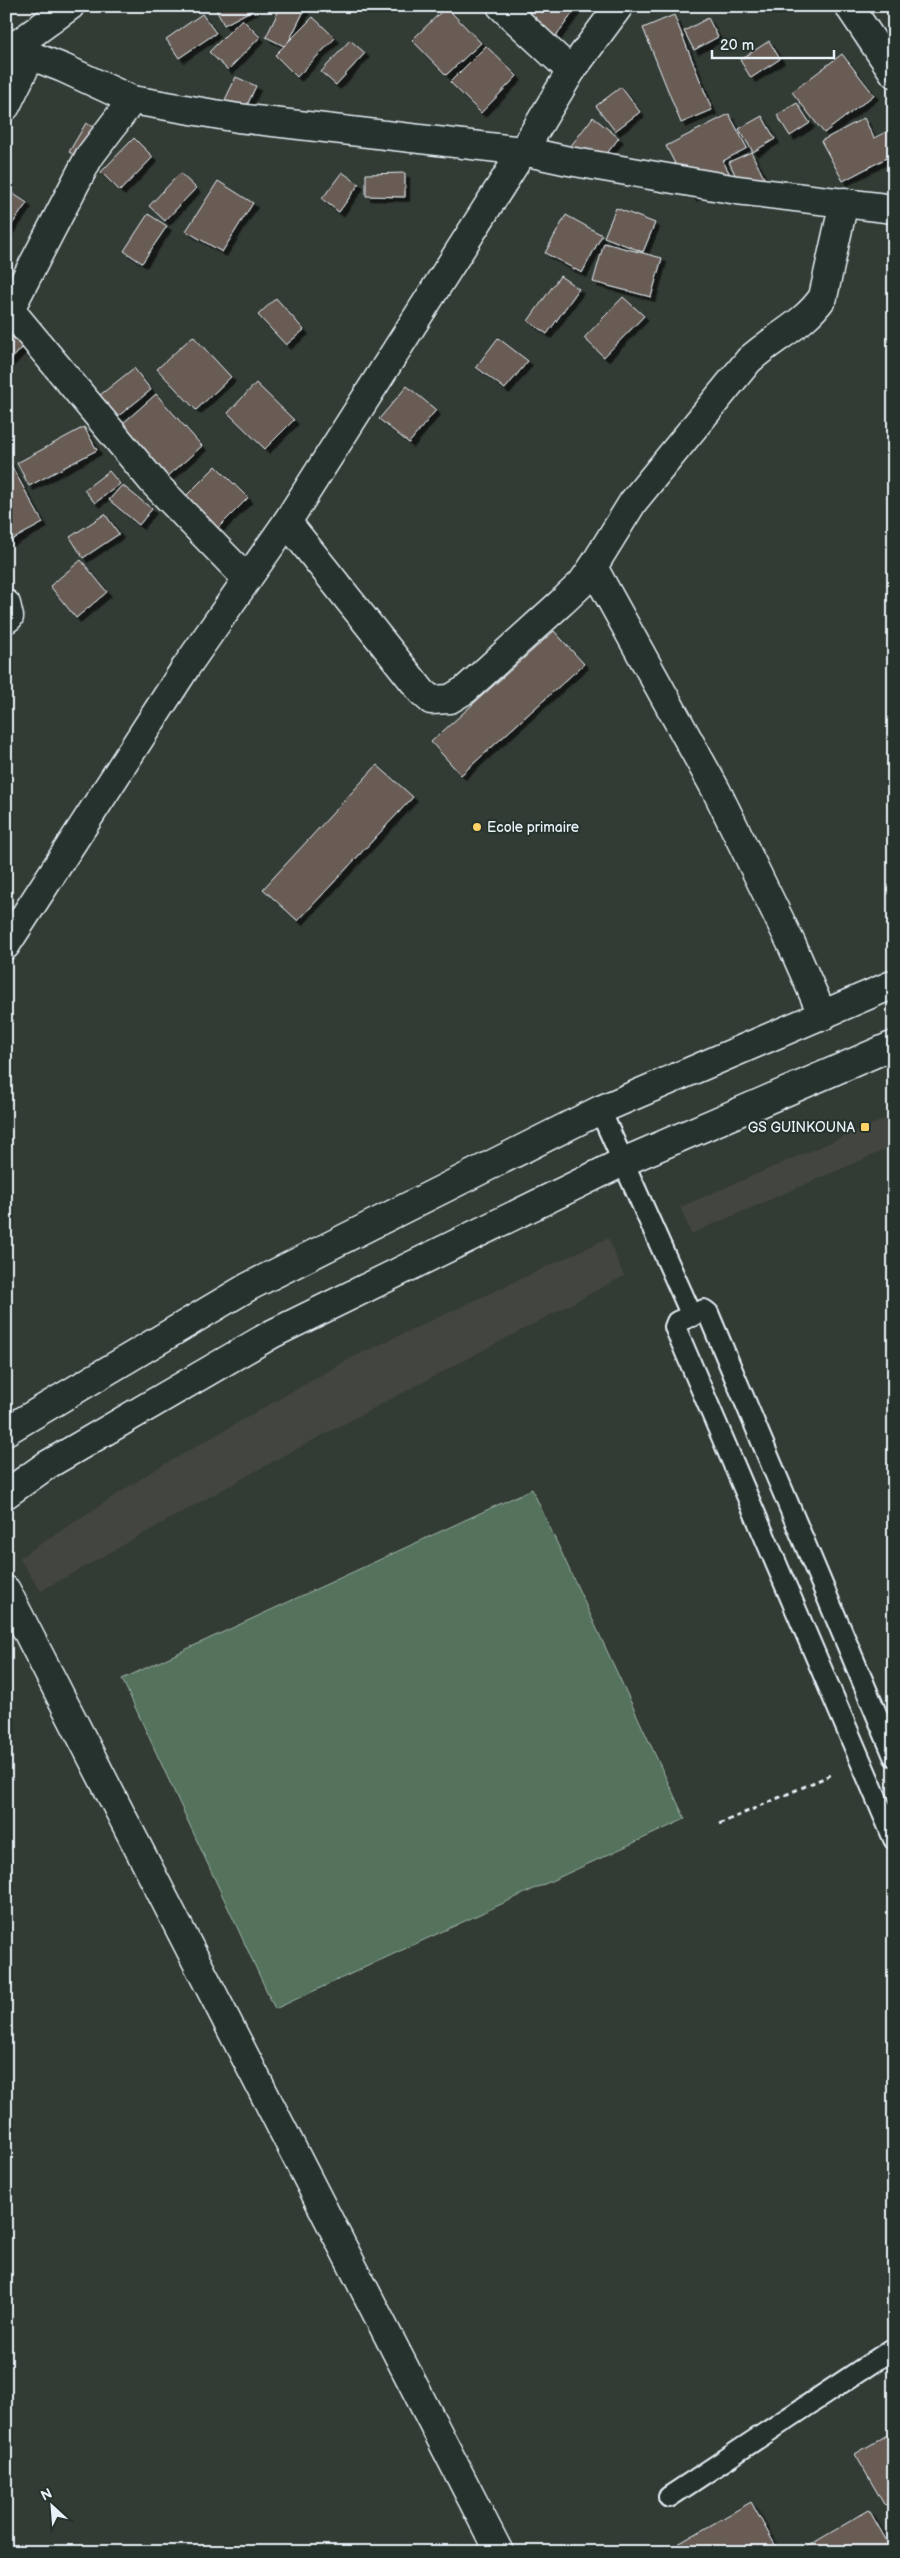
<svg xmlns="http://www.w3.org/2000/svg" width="900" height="2558" viewBox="0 0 900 2558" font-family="'Balsamiq Sans',sans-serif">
  <defs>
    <filter id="shadow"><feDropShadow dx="4.5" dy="4.5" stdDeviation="0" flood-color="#0009"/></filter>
  </defs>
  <rect width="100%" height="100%" fill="#333b35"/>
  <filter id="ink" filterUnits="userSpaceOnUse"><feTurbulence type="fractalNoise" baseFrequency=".02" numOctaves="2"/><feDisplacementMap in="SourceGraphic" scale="10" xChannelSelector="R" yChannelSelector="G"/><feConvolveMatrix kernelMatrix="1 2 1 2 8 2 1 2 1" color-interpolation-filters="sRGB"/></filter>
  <g filter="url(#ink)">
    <g fill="#43453f">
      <path d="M894,1115V1146L691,1234L680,1207Z"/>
      <path d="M608,1238L624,1276L274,1461L41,1591L19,1558L151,1472L349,1359Z"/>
    </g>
    <path fill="#54735c" stroke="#9eb2aa" d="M532,1489L685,1819L275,2009L122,1679Z"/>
    <g fill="#675b55" stroke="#e8f1f8" filter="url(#shadow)">
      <path d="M214,6H258V7L224,25Z"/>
      <path d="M281,6H300L305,9L286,47L266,37Z"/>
      <path d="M514,6H578L555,37Z"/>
      <path d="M446,7L481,43L446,75L412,40Z"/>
      <path d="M202,14L216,33L179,58L166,39Z"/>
      <path d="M674,15L712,110L681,123L643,28Z"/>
      <path d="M313,17L335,38L297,77L275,55Z"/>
      <path d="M708,18L718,37L694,50L684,31Z"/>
      <path d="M242,19L260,37L228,70L209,52Z"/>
      <path d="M350,40L365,53L336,85L321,72Z"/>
      <path d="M769,41L780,59L751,78L740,60Z"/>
      <path d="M486,46L517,76L481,113L450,82Z"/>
      <path d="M842,54L874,95L824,133L792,92Z"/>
      <path d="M236,77L256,86L242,116L222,106Z"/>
      <path d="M621,87L640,112L615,131L596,106Z"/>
      <path d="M797,103L810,123L790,136L777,115Z"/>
      <path d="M729,114L747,148L723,161L731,176L692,197L666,146Z"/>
      <path d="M762,116L775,139L753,152L739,129Z"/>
      <path d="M593,117L619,138L593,171L567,151Z"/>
      <path d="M864,118L874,138L894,128V154L843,181L821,141Z"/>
      <path d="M86,123L105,134L88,163L69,152Z"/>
      <path d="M134,138L153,157L120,191L101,172Z"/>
      <path d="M751,152L771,192L749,203L729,162Z"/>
      <path d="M342,172L359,184L339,212L322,199Z"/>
      <path d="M180,173L196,188L165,221L149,206Z"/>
      <path d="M405,173V197L366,196V174Z"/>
      <path d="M218,181L253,203L222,252L186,231Z"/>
      <path d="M6,189L27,203L6,233Z"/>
      <path d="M616,208L655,223L643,252L604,237Z"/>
      <path d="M148,214L167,226L142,263L124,251Z"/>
      <path d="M566,215L602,235L582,273L545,253Z"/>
      <path d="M604,243L662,258L651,297L593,282Z"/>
      <path d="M560,276L579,289L547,334L528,321Z"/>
      <path d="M623,297L644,316L604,357L584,338Z"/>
      <path d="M276,298L304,330L286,345L258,315Z"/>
      <path d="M6,331L23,347L6,365Z"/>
      <path d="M193,336L231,377L196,410L157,369Z"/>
      <path d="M498,338L528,361L505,389L476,367Z"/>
      <path d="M134,368L151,390L107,425L90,403Z"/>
      <path d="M256,383L294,420L265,449L228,413Z"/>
      <path d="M407,386L436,410L409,443L379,419Z"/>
      <path d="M156,394L202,446L166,478L120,426Z"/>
      <path d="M84,427L97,450L29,486L17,463Z"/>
      <path d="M6,456L43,523L6,543Z"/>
      <path d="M216,466L248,498L217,529L185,497Z"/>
      <path d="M109,471L120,484L95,503L84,490Z"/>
      <path d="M122,485L152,509L139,525L109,500Z"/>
      <path d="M105,514L119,534L83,558L70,537Z"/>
      <path d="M81,560L107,592L76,618L50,586Z"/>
      <path d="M554,631L584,664L461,775L431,742Z"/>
      <path d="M377,765L413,797L298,921L263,889Z"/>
      <path d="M894,2431V2502L885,2506L855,2454Z"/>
      <path d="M751,2502L779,2552H682L678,2544Z"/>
      <path d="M869,2510L893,2552H798Z"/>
    </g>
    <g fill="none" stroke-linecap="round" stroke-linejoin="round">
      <defs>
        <g id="service">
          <path d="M600,1110L692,1316"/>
          <path d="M894,1756L708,1313L704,1310L677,1322L675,1327L894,1839"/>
          <path d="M669,2497L894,2348"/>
        </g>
        <g id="minor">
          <path d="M501,6L571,71"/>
          <path d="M849,6L894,73"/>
          <path d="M6,46L63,68L132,100L238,118L523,151L569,161L737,190L894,209"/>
          <path d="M11,49L70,6"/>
          <path d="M6,106L30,57"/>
          <path d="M6,305L154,483L247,579"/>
          <path d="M10,309L89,157L132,100"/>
          <path d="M287,522L422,692L431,700L450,699L465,690L562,602L582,583L593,567"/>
          <path d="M6,604L9,617L6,619"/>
          <path d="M6,945L186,667L287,522L523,151L571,71L619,6"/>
          <path d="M823,1016L791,943L716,790L593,567L633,502L749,360C774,337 804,325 823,297L844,202"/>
          <path d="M6,1590L499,2552"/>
        </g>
        <g id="tertiary">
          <path d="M6,1431L248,1287L600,1110L894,984"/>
          <path d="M6,1494L47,1465L272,1334L623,1162L894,1045"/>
        </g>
      </defs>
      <use href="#service" stroke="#e8f1f8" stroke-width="24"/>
      <use href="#minor" stroke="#e8f1f8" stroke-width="31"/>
      <use href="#tertiary" stroke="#e8f1f8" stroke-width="31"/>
      <path stroke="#e8f1f8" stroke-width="3" stroke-dasharray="5 4" stroke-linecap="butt" d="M719,1824L833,1774"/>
      <use href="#service" stroke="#26332d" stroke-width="20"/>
      <use href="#minor" stroke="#26332d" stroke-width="28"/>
      <use href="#tertiary" stroke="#26332d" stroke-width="28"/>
    </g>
  </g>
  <g fill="#ffd166" stroke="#26332d" stroke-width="2">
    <circle cx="477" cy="827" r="5"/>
    <rect x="860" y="1122" width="10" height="10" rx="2.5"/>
  </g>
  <g text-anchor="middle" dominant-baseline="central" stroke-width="4" stroke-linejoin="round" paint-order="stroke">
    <g font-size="14" fill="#e8f1f8" stroke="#26332d" text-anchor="start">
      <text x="487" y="827">Ecole primaire</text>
      <text x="855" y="1127" text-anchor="end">GS GUINKOUNA</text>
    </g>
  </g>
  <rect width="900" height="2558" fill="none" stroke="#26332d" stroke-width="25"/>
  <rect x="12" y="12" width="875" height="2533" fill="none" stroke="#e8f1f8" stroke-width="2" filter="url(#ink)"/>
  <g transform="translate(52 2506) rotate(334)" stroke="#26332d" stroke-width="4" paint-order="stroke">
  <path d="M0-4L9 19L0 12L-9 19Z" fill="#e8f1f8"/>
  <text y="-8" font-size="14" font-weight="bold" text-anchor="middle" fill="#e8f1f8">N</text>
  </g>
  <path d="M712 50v8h122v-8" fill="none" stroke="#e8f1f8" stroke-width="2.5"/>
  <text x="720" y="50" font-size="15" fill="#e8f1f8" stroke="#26332d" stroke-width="4" paint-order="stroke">20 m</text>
</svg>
